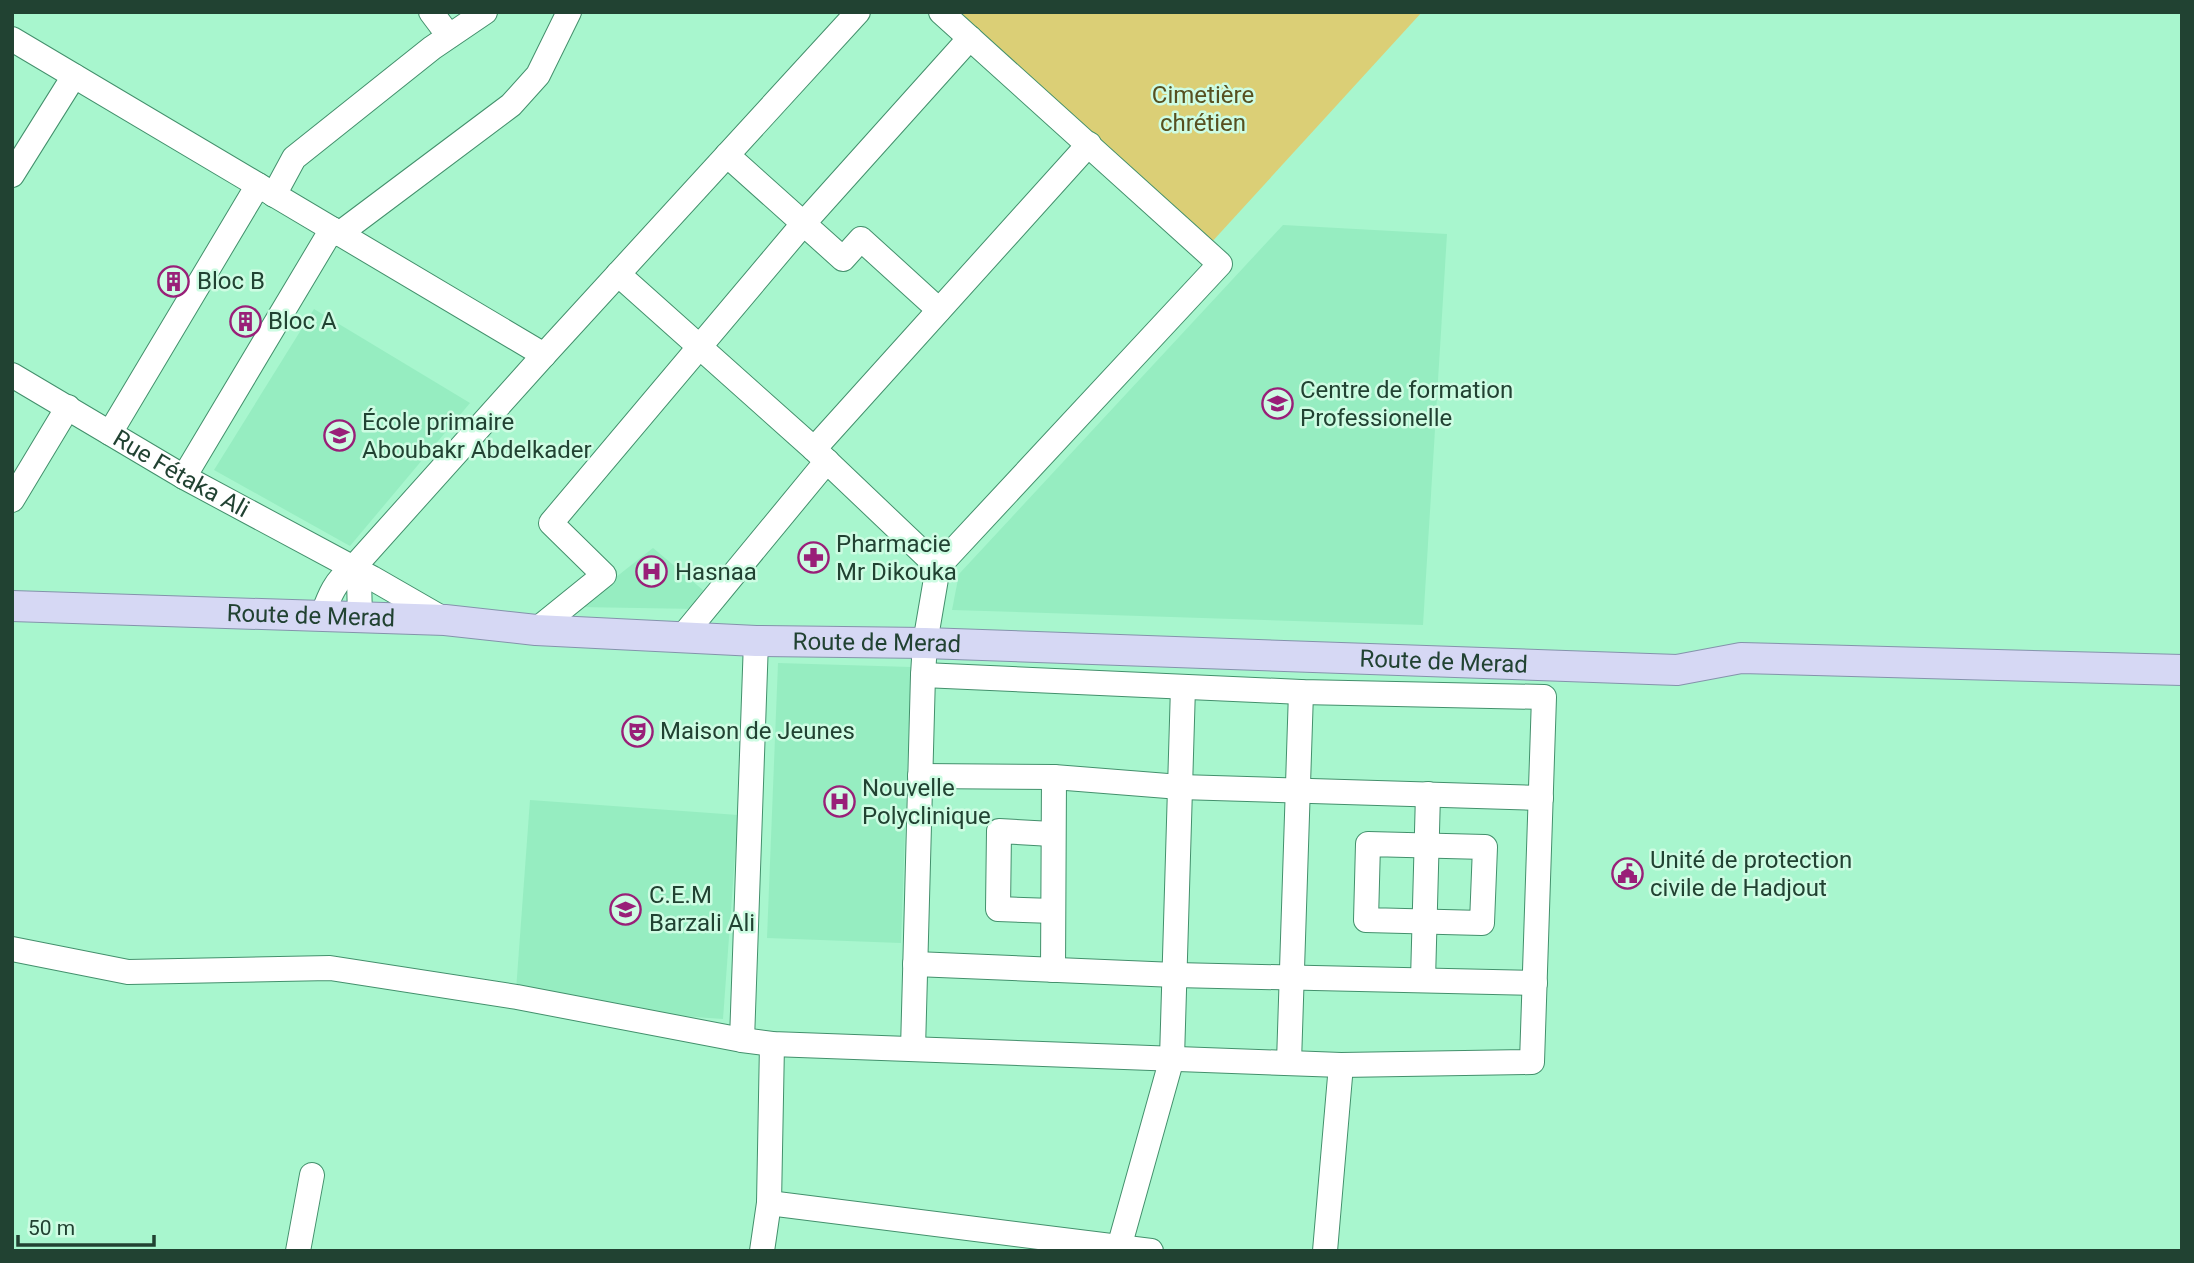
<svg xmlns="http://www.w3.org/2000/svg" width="2194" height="1263" viewBox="0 0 2194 1263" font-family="Roboto,sans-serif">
  <rect width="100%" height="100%" fill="#a8f6ce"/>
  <g fill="#96edc1">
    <path d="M1283,225L1447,234L1423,625L952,610L959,574Z"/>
    <path d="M314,309L470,403L350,546L214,470Z"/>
    <path d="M653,548L710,596L698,609L578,607Z"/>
    <path d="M778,663L911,667L901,943L767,938Z"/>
    <path d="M530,800L738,815L723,1019L515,1004Z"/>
  </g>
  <path fill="#dbcf76" d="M952,12H1422L1210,244Z"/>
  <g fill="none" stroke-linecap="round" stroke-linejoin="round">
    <defs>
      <g id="minor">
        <path d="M431,12L449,36"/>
        <path d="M12,39L544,355"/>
        <path d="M727,155L843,259L861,239L939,310"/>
        <path d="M12,175L74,76"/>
        <path d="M274,195L294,158L432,48L485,12"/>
        <path d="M339,234L511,105L538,75L569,12"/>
        <path d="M618,274L814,449L938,567"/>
        <path id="s1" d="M12,375L184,477L372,578L445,620"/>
        <path d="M110,433L258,185"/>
        <path d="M814,449L1089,144"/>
        <path d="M184,477L332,229"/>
        <path d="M12,500L68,407"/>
        <path d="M353,568L359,579L360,617"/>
        <path d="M322,616C329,597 335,580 353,568L544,355L858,12"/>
        <path d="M536,630L604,575L551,523L803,224L970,38"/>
        <path d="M682,637L827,461"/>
        <path d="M920,776L1054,777L1180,787L1541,798"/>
        <path d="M1052,834L999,831L998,909L1053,911"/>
        <path d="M1368,844L1485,847L1482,923L1366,920Z"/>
        <path d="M12,949L128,972L330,968L517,997L742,1040L772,1044L1341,1065L1532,1062L1544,697L1301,692L923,675"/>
        <path d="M915,964L1175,975L1535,983"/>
        <path d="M1053,970L1054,777"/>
        <path d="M1423,980L1428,794"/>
        <path d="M742,1040L756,641"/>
        <path d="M913,1049L923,675L925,643L938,567L1220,264L941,12"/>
        <path d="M1289,1062L1301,692"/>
        <path d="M769,1203L1151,1251"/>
        <path d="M298,1251L312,1175"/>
        <path d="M762,1251L769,1203L772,1044"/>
        <path d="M1118,1251L1172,1058L1183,687"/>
        <path d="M1325,1251L1341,1065"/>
      </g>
      <g id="major">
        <path id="s2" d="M12,606L445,620L536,630L756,641L925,643L1677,670L1741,658L2182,670"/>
      </g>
    </defs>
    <use href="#minor" stroke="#43906c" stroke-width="26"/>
    <use href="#major" stroke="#8493ab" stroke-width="32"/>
    <use href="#minor" stroke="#fff" stroke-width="24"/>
    <use href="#major" stroke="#d6d8f4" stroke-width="30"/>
  </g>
  <defs>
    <symbol id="building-ring" viewBox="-11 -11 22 22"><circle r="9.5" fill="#cefce3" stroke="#991f78" stroke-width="1.5"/><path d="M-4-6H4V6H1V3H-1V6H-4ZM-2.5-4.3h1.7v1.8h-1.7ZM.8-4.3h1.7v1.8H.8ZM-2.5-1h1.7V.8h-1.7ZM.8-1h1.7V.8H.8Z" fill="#991f78"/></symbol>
    <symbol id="university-ring" viewBox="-11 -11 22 22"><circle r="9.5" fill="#cefce3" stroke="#991f78" stroke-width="1.5"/><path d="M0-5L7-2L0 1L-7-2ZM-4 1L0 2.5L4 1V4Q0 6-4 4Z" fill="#991f78"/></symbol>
    <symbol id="school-ring" viewBox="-11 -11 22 22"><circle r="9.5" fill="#cefce3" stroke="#991f78" stroke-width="1.5"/><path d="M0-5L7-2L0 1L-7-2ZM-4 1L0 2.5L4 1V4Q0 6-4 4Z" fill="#991f78"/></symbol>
    <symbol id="pharmacy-ring" viewBox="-11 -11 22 22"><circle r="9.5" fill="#cefce3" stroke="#991f78" stroke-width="1.5"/><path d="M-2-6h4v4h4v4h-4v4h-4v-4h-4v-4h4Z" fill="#991f78"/></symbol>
    <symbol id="hospital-ring" viewBox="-11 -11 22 22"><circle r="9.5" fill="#cefce3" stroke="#991f78" stroke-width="1.5"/><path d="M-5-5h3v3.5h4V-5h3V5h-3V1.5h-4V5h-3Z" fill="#991f78"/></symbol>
    <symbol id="theatre-ring" viewBox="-11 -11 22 22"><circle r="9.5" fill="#cefce3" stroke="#991f78" stroke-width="1.5"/><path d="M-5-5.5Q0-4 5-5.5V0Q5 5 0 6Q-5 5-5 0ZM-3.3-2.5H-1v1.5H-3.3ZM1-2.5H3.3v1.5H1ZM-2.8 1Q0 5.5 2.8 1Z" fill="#991f78"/></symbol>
    <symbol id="civic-ring" viewBox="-11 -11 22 22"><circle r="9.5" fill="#cefce3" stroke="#991f78" stroke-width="1.5"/><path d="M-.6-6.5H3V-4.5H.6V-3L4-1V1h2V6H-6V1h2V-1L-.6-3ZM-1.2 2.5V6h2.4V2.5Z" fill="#991f78"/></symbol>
  </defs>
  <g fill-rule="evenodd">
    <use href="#building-ring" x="156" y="264" width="35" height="35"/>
    <use href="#building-ring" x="228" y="304" width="35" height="35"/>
    <use href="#university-ring" x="1260" y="386" width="35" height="35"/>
    <use href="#school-ring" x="322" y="418" width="35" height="35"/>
    <use href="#pharmacy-ring" x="796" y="540" width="35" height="35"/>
    <use href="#hospital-ring" x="634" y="554" width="35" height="35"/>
    <use href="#theatre-ring" x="620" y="714" width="35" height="35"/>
    <use href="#hospital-ring" x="822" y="784" width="35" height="35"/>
    <use href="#civic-ring" x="1610" y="856" width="35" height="35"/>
    <use href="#school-ring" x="608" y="892" width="35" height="35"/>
  </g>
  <g text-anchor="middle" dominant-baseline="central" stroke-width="5" stroke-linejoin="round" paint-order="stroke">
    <g font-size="24" fill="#57501f" stroke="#cefce3">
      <text x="1203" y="95">Cimetière<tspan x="1203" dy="28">chrétien</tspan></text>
    </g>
    <g font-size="24" fill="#214232" stroke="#cefce3" text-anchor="start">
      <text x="197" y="281">Bloc B</text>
      <text x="268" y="321">Bloc A</text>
      <text x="1300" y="390">Centre de formation<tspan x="1300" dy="28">Professionelle</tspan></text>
      <text x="362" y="422">École primaire<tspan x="362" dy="28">Aboubakr Abdelkader</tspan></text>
      <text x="836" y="544">Pharmacie<tspan x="836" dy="28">Mr Dikouka</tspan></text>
      <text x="675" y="572">Hasnaa</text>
      <text x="660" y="731">Maison de Jeunes</text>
      <text x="862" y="788">Nouvelle<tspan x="862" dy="28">Polyclinique</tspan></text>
      <text x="1650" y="860">Unité de protection<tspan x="1650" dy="28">civile de Hadjout</tspan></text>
      <text x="649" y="895">C.E.M<tspan x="649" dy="28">Barzali Ali</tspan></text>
    </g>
    <g font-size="24" fill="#214232" stroke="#cefce3">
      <text stroke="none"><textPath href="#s1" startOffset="196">Rue Fétaka Ali</textPath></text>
      <text stroke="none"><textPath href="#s2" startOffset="299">Route de Merad</textPath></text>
      <text stroke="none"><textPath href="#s2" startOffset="866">Route de Merad</textPath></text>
      <text stroke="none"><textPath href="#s2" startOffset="1433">Route de Merad</textPath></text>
    </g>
  </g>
  <rect width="2194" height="1263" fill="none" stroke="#214232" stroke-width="28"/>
  <path d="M18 1235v10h136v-10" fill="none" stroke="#214232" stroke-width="3.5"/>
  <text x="28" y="1235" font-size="21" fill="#214232" stroke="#cefce3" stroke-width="5" paint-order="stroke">50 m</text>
</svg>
